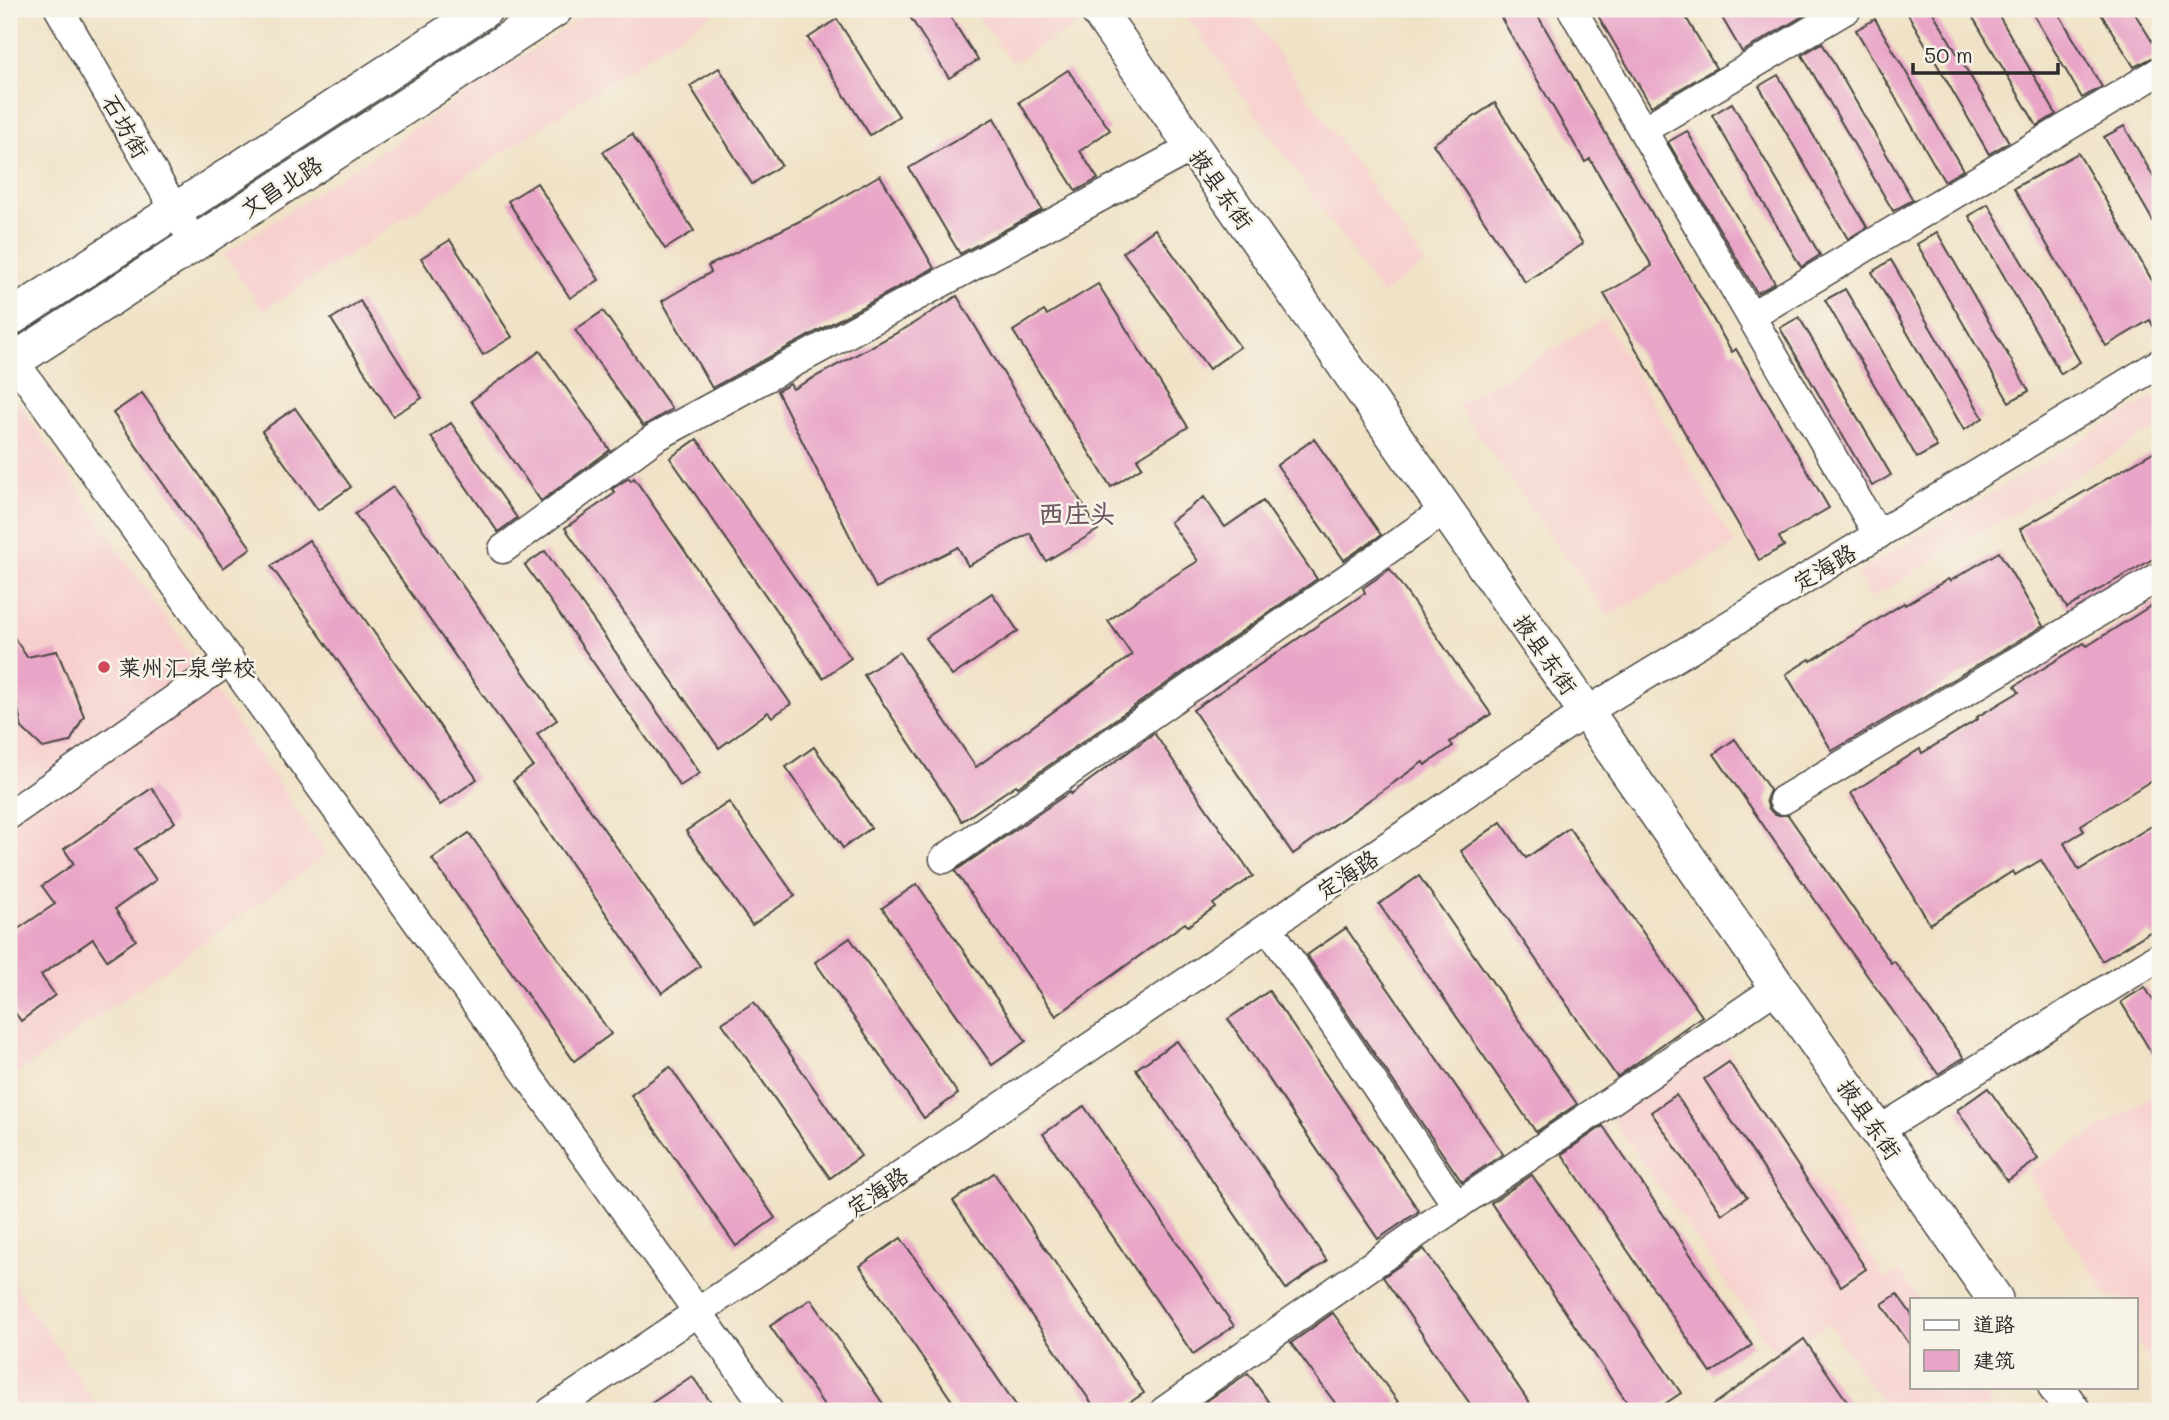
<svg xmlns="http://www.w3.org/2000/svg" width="2169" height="1420" viewBox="0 0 2169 1420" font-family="Mali,'LXGW WenKai TC',sans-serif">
  <rect width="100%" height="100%" fill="#f7f3e8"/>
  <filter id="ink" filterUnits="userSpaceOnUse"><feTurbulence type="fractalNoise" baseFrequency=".0143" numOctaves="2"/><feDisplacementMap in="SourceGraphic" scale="14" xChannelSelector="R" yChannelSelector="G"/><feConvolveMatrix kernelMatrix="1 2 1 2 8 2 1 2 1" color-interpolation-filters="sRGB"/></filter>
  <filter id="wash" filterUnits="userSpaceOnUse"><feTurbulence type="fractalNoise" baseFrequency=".00686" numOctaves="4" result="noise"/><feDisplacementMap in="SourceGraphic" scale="28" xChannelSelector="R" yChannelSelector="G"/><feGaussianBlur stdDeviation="1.57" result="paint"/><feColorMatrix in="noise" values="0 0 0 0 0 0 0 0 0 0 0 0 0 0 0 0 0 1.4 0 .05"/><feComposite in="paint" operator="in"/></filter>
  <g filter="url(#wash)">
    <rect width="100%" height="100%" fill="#f0e2c6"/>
    <g fill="#f7d0ce">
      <path d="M595,9H720L263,311L224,254Z"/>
      <path d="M973,9H1067L1078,24L1012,63Z"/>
      <path d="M1182,9H1247L1425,263L1381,294Z"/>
      <path d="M1604,319L1735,545L1608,616L1457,405Z"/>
      <path d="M2160,393V426L1871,598L1857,573Z"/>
      <path d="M19,403L327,855L9,1080V410Z"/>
      <path d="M1717,1034L1886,1280L1900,1271L1919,1299H1912V1387H1978L1991,1405L1980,1411H1887L1828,1323L1778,1357L1606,1111Z"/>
      <path d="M2160,1092V1377L2136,1340V1299H2110L2027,1172Z"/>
      <path d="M9,1277L101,1411H9Z"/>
    </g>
    <g id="blocks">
      <g fill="#e9a5c7">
        <path d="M905,9H945L978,60L949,78Z"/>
        <path d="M1496,9H1534L1732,352L1736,349L1829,508L1779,537L1784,546L1759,560L1604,294L1652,266L1590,159L1585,162Z"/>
        <path d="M1594,9H1681L1716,68L1651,106Z"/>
        <path d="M1717,9H1815L1742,52Z"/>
        <path d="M1905,9H1931L2009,142L1989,154Z"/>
        <path d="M1968,9H1995L2056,114L2037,126Z"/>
        <path d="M2030,9H2056L2102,87L2082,98Z"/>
        <path d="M2098,9H2132L2160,54L2134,67Z"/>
        <path d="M837,19L899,116L870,135L808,38Z"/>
        <path d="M1875,19L1963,170L1944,181L1856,30Z"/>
        <path d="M1822,43L1913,200L1893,211L1802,55Z"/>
        <path d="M719,68L781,165L752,184L690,86Z"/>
        <path d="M1068,70L1110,130L1080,151L1098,179L1076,191L1019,102Z"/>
        <path d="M1778,75L1867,227L1848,239L1759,86Z"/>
        <path d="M1495,103L1583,244L1525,282L1433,144Z"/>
        <path d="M1732,103L1820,255L1801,267L1712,115Z"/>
        <path d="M994,118L1042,210L960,254L909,168Z"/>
        <path d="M2124,126L2160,188V233L2104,137Z"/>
        <path d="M1687,131L1775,283L1757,293L1668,142Z"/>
        <path d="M632,134L694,231L665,249L603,152Z"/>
        <path d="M2078,153L2160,294V339L2150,320L2106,346L2014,188Z"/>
        <path d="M880,175L934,268L712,388L662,301L711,272L708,266L808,217Z"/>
        <path d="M537,183L599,280L570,298L508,201Z"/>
        <path d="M1988,204L2080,362L2061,374L1969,216Z"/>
        <path d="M1155,229L1240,347L1209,369L1123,252Z"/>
        <path d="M1937,232L2029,391L2009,402L1917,244Z"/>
        <path d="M450,240L512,337L483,355L421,258Z"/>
        <path d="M1891,260L1983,418L1964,430L1872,272Z"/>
        <path d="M1098,284L1188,427L1137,459L1142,467L1111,487L1013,331L1044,311L1047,315Z"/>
        <path d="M1845,289L1937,447L1917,458L1825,300Z"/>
        <path d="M957,296L1098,530L1046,561L1030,533L968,566L958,547L876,588L777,391L790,384L793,389L906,328Z"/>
        <path d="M360,301L422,398L393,416L331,319Z"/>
        <path d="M603,311L672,409L643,426L575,330Z"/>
        <path d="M1799,317L1891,475L1872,486L1780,328Z"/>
        <path d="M540,351L610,450L541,501L471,401Z"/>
        <path d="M142,393L251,548L223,568L113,413Z"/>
        <path d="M295,408L351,487L318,510L262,431Z"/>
        <path d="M451,423L517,518L498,532L431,437Z"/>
        <path d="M697,439L851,658L823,678L670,458Z"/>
        <path d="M1314,439L1381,535L1344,560L1277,465Z"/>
        <path d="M2160,448V555L2067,608L2020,529Z"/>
        <path d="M629,478L631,481L634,478L791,704L772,717L768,712L719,748L565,528L615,493L612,489Z"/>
        <path d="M393,487L557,720L537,734L700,966L662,993L513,781L533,766L355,514Z"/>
        <path d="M1204,497L1225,527L1263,501L1317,579L1018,787L1016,785L962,821L864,675L899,652L976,767L1132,655L1108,621L1145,594L1198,561L1170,522Z"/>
        <path d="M309,540L477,779L440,805L271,566Z"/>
        <path d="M545,551L700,773L680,786L525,565Z"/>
        <path d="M1999,552L2043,626L1832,751L1786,674L1810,659L1811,661L1904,603L1905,605L1948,579L1950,581Z"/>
        <path d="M1390,569L1491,714L1450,742L1453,746L1425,765L1423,762L1293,854L1193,710L1365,593L1363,588Z"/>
        <path d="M992,593L1018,631L952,676L926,638Z"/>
        <path d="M2160,600V775L2081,825L2084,831L2064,843L2079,870L2160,821V939L2155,941L2150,932L2102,961L2041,860L2015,875L2013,871L1930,924L1851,793L1920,749L1922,753L1978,719L1977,717L2019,692L2015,686L2084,643L2087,646Z"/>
        <path d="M9,630L27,657L57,651L84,716L70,742L43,748L22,728L15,695L9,693Z"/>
        <path d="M1154,733L1253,876L1213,904L1215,907L1188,926L1185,923L1056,1016L955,871L1070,792L1071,794Z"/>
        <path d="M1735,739L1770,790L1766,800L1769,809L1775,815H1788L1891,963L1894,961L1964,1058L1960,1060L1938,1074L1869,978L1714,754Z"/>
        <path d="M814,747L871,828L843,848L786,767Z"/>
        <path d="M152,788L175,822L135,849L156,880L115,909L136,940L107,960L93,939L41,975L55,995L21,1021L9,1004V935L55,904L42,886L74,864L64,849Z"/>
        <path d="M729,802L795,896L752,925L686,831Z"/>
        <path d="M1501,822L1526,858L1569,828L1702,1016L1617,1077L1461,851Z"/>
        <path d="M469,833L611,1034L574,1061L432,859Z"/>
        <path d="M1419,876L1577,1104L1536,1132L1379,904Z"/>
        <path d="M917,884L1026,1041L992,1065L882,908Z"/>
        <path d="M1346,928L1503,1154L1462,1182L1307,955Z"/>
        <path d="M850,938L958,1094L924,1118L815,962Z"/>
        <path d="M2145,987L2160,1012V1067L2121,1002Z"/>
        <path d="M1269,991L1419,1211L1378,1239L1228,1019Z"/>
        <path d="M754,1002L861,1156L830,1178L722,1023Z"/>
        <path d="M1177,1041L1327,1261L1286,1289L1136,1069Z"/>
        <path d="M1729,1062L1866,1269L1841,1286L1704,1079Z"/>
        <path d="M670,1067L775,1218L736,1246L631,1095Z"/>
        <path d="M1988,1088L2038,1159L2007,1181L1957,1110Z"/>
        <path d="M1676,1095L1747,1197L1722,1214L1651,1112Z"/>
        <path d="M1084,1106L1234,1326L1193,1354L1043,1134Z"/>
        <path d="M1603,1126L1752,1345L1711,1373L1562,1154Z"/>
        <path d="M994,1173L1144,1393L1117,1411H1097L953,1201Z"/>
        <path d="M1532,1175L1681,1393L1654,1411H1633L1491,1203Z"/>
        <path d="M901,1238L1020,1411H959L860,1266Z"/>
        <path d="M1424,1249L1535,1411H1475L1383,1277Z"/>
        <path d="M1897,1294L1912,1315V1348L1882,1304Z"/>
        <path d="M811,1299L888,1411H828L770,1326Z"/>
        <path d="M1333,1313L1398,1402L1384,1411H1341L1291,1343Z"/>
        <path d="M1804,1339L1854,1411H1705L1781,1356Z"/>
        <path d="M1248,1373L1275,1411H1212L1205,1402Z"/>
        <path d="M692,1376L717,1411H640Z"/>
      </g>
    </g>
  </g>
  <g filter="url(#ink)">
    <use href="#blocks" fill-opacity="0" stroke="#494642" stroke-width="2"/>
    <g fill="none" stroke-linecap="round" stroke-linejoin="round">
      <defs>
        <g id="minor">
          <path d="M59,9L194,243"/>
          <path d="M1572,9L1878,535"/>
          <path d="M1643,130L1847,9"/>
          <path d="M1751,316L2160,71"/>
          <path d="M14,361L769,1411"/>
          <path d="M503,549L656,437L1193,147"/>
          <path d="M1783,800L2160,576"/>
          <path d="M9,815L230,660"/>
          <path d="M944,859L1445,510"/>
          <path d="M1268,927L1457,1206"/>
          <path d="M1878,1131L2160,956"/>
          <path d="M551,1411L1586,712L2160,363"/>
          <path d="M1164,1411L1449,1211L1778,987"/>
        </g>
        <g id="major">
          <path d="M1097,9L1995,1299"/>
          <path d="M9,319L485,9"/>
          <path d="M9,364L555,9"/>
          <path d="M2056,1387L2073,1411"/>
        </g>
      </defs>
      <use href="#minor" stroke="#494642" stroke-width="31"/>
      <use href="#major" stroke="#494642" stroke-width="38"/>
      <use href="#minor" stroke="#fff" stroke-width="28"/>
      <use href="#major" stroke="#fff" stroke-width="35"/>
    </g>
  </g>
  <circle fill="#d1495b" stroke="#f7f3e8" stroke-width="2.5" cx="104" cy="667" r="7"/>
  <g text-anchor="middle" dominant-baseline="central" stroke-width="5" stroke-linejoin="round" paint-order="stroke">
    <g font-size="23" fill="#2b2b2b" stroke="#f7f3e8">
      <text transform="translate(126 126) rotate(60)">石坊街</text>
      <text transform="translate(281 186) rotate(-33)">文昌北路</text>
      <text transform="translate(1222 189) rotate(55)">掖县东街</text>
      <text transform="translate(1824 567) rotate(-31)">定海路</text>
      <text transform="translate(1546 654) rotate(55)">掖县东街</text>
      <text transform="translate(1347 874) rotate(-34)">定海路</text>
      <text transform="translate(1870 1119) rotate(55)">掖县东街</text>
      <text transform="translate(877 1191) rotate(-34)">定海路</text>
    </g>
    <g font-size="23" fill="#2b2b2b" stroke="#f7f3e8" text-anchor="start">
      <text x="118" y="667">莱州汇泉学校</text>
    </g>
    <g font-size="26" font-weight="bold" fill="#6e5662" stroke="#f7f3e8">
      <text x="1077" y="513">西庄头</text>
    </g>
  </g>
  <rect width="2169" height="1420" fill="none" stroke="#f7f3e8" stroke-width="35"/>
  <rect x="1910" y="1298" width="228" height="91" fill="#f7f3e8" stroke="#a5a39c" stroke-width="2"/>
  <rect x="1924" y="1320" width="35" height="10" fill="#ffffff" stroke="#a5a39c" stroke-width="2"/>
  <text x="1973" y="1332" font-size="21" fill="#2b2b2b">道路</text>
  <rect x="1924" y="1350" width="35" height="21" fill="#e9a5c7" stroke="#a5a39c" stroke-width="2"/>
  <text x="1973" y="1368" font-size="21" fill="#2b2b2b">建筑</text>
  <path d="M1913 63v10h145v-10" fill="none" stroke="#2b2b2b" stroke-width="3.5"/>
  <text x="1924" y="63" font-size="21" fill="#2b2b2b" stroke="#f7f3e8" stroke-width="5" paint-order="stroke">50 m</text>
</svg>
